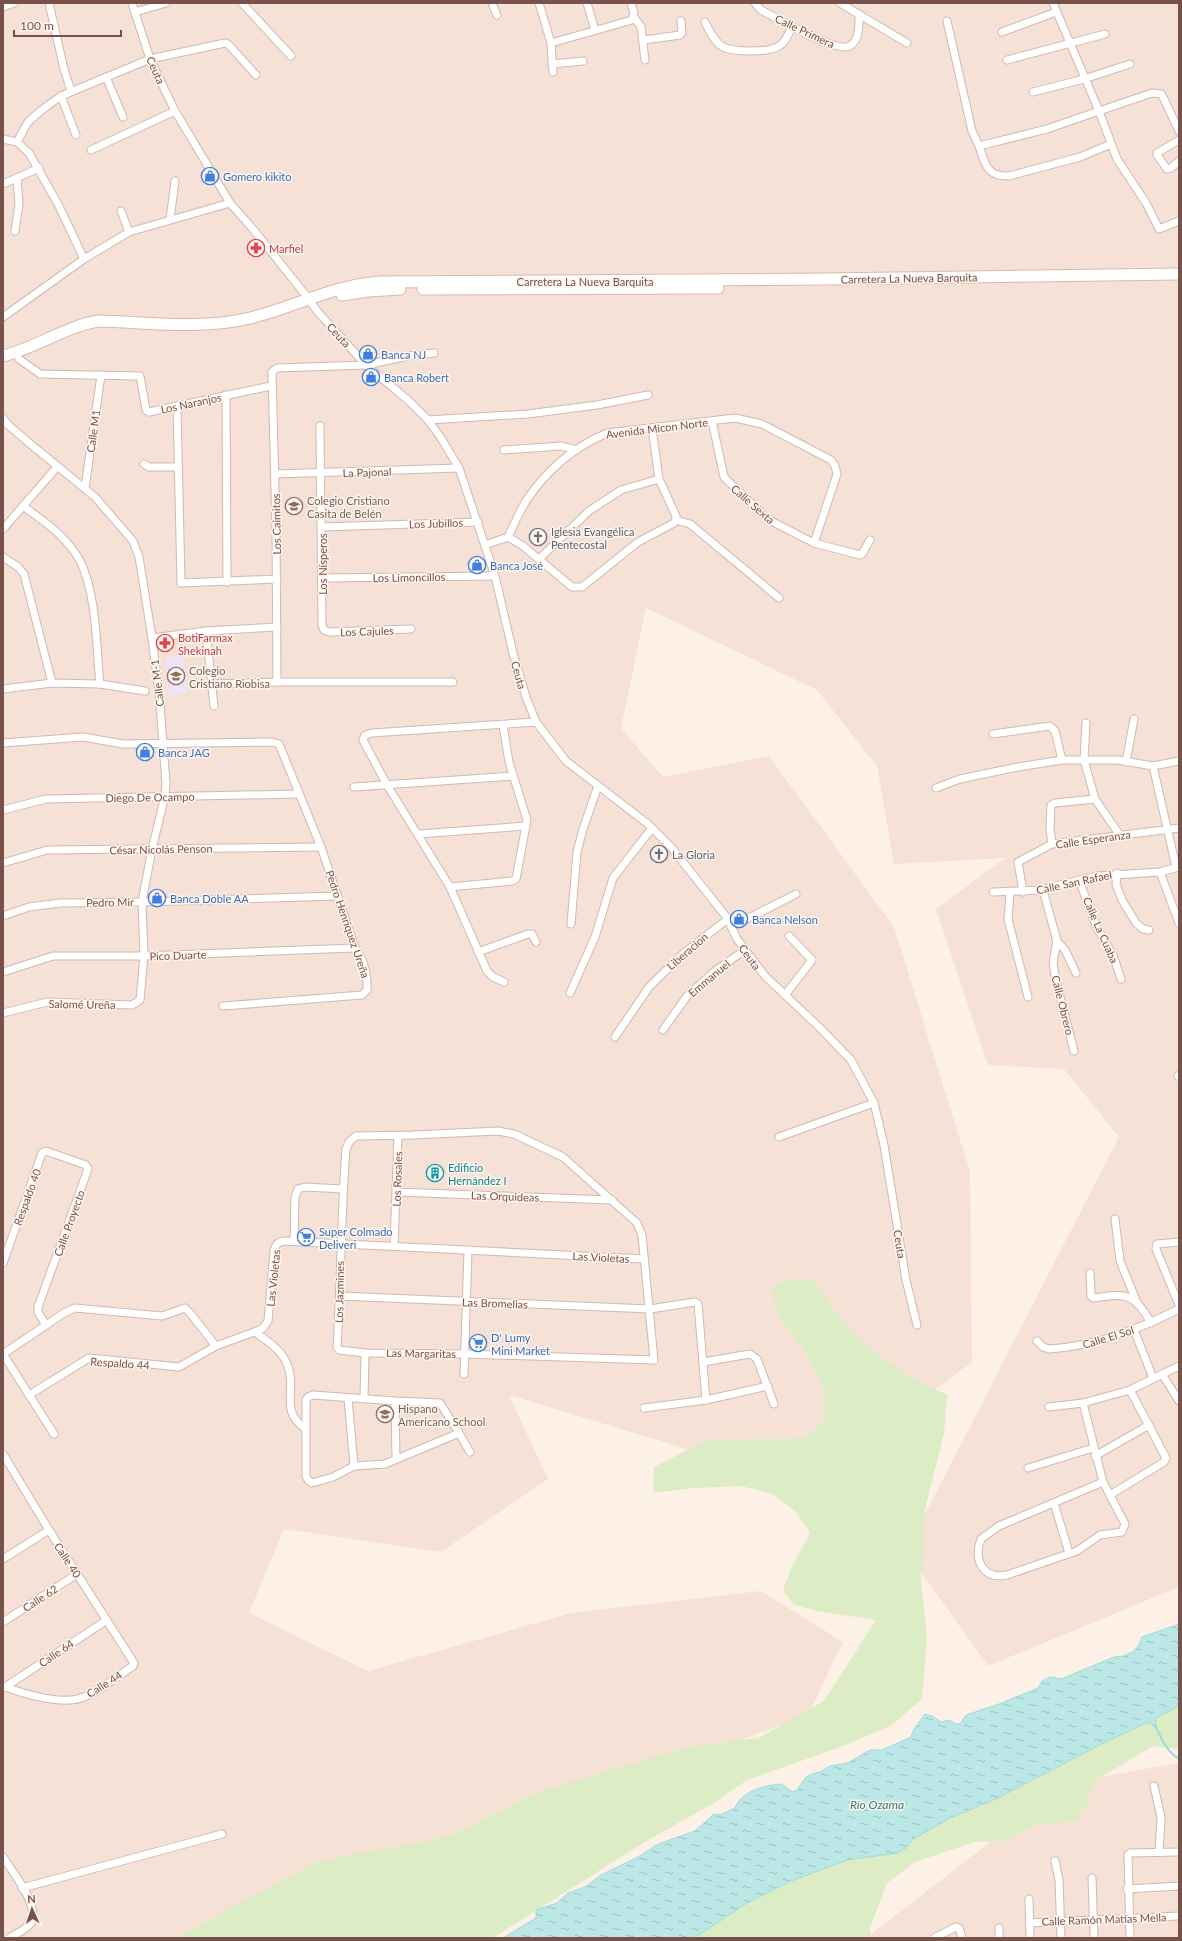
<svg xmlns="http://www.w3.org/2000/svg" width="1182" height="1941" viewBox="0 0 1182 1941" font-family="Lato,sans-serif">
  <defs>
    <pattern id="water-ripples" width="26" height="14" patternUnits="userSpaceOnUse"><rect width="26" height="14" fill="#bbe8e7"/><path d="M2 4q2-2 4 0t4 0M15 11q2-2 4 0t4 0" fill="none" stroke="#9dbfbd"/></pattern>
  </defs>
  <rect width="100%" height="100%" fill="#fdf1e7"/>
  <g fill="#f5e1d5">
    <path d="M3,3H1179V1587L988,1666L906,1551L1119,1137L1064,1069L988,1065L936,909L1005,858L894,864L877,766L817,690L646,608L621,728L663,777L769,756L894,927L970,1172L972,1362L892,1422L763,1472L509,1395L548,1479L441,1552L284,1529L249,1613L368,1671L571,1613L761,1591L843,1642L808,1715L209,1938H3Z"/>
    <path d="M1179,1763V1938H866L1067,1783Z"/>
  </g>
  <path fill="#eee4fa" d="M183,656L187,693L169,695L165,658Z"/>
  <g fill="#dcecc5">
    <path d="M790,1279L814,1280C833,1310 854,1337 883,1358C902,1373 925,1384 947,1395L944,1433L925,1509L921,1580L927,1637L922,1699L892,1725L846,1745L747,1780L716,1802L648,1840L493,1938H173L180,1936L314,1863L374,1850L420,1843L454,1834L535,1793L688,1747L758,1738L824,1701L876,1620L817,1611L794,1605L783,1590L791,1569L810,1533L796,1512L773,1494L741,1486L694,1488L653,1493L654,1467L707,1440L807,1438L823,1422L824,1388L802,1347L779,1318L771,1288Z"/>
    <path d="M1179,1706V1749L1153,1746L1093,1782L1087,1803L1076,1821L1035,1825L1006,1841L975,1842L915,1862L887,1883L870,1928V1938H694L747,1903L791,1881L847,1860L897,1853L906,1848L913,1839L950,1818L998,1798L1103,1743L1146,1723L1155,1721L1156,1718Z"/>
  </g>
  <path fill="url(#water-ripples)" stroke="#a0dad9" d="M1179,1624V1706L1156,1718L1155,1727L1150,1723H1146L1103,1743L998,1798L950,1818L913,1839L906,1848L897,1853L847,1860L791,1881L747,1903L694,1938H503L536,1918V1910L557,1903L568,1893L585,1887L601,1875L640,1856L658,1844L695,1831L714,1814L720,1815L735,1808C741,1792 764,1785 781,1784L793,1792L797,1790L806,1777L812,1774L820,1772L830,1766L848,1763L870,1750H882L911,1737L914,1729L925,1714L932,1716L941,1722L949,1720L956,1724H960L966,1715L999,1704L1038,1688L1042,1681L1050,1677L1061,1679L1114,1657L1124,1656L1133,1652L1139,1645L1142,1637Z"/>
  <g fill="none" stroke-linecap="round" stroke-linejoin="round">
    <path stroke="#a0dad9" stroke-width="2" d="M1155,1725C1161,1738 1166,1751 1179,1759"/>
    <defs>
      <g id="street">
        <path d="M49,3L64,69L71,91"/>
        <path d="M132,3L150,59L175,111L230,203L253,229L308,298L317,311L366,365L409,401L428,420L441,438L459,468L495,576L513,653L526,697L536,722L566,761L648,824L671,847L728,919L737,939L765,976L820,1028L851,1060L874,1103L884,1145L906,1280L917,1325"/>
        <path d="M242,3L291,56"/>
        <path d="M492,3L497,15"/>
        <path d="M539,3L551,43L553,72"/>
        <path d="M587,3L595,30"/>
        <path d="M755,3L761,10C777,18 837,54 850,46C860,39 859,25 859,14"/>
        <path d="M840,3L907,43"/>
        <path d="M1053,3L1099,111L1152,93L1161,94L1163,97L1179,131"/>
        <path d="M3,7L14,3"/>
        <path d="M135,12L166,3"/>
        <path d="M634,17L641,27L645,60"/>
        <path d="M947,21L972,131L979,146L1047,129L1099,111L1117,159L1146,203L1159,229L1179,221"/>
        <path d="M705,22C709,30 714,42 723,47C734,52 768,53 779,46C786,42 789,33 792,26"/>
        <path d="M1002,32L1056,12"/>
        <path d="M644,40L680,35L682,32L681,21"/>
        <path d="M551,43L632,20L634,13L631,3"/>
        <path d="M1007,60L1105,34"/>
        <path d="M552,64L583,61"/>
        <path d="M106,77L123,117"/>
        <path d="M1033,92L1084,79L1130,64"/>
        <path d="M61,96L76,135"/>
        <path d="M3,139L17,142L29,153L59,206L84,259"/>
        <path d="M1179,140L1157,153V155L1167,169L1171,168L1179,161"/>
        <path d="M17,142L28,122L43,109L61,96L150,59L225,43L228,44L256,75"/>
        <path d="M979,146C985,164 987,177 1009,176L1080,157L1111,144"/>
        <path d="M91,150L175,111"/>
        <path d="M3,184L39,168"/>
        <path d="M121,211L129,232"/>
        <path d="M170,219L175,181"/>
        <path d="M15,231L19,204L17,179"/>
        <path d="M3,317L84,259L129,232L230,203"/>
        <path d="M19,359L40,374L140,376L146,410L149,412L271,386"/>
        <path d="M226,395L227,582"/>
        <path d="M177,406L181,583L277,579"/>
        <path d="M3,418L7,424L28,442L95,497L133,541L139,557L152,638L159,692L166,783L165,796L152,849L142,902L144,956L140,1000L132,1005L47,1002L3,1013"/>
        <path d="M428,420L528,414L597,405L648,395"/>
        <path d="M320,426L322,625L324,630L329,632L411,629"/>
        <path d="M652,428L659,479L676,516V520"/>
        <path d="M504,450L561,446L577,450"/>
        <path d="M144,464L149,467H178"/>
        <path d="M275,474L459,468"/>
        <path d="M85,488L101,375"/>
        <path d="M23,506C45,522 69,538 81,563C97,597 96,647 100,684"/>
        <path d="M676,520L690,524L779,598"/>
        <path d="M322,527L478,522"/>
        <path d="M3,529L57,467"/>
        <path d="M508,537L523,546L572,587H582L638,542L674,523L676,520"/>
        <path d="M814,543L860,555L862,554L870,540"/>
        <path d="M485,545L508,537C514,525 519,512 526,501C546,471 574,447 607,433L735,418L762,424L831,460L835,466L837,474L814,543L769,520L729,482L724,477L712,421"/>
        <path d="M3,557L18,567L24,574L52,683"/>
        <path d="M539,559L589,511L621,490L659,479"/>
        <path d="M322,578L495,576"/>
        <path d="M206,631L214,706"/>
        <path d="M152,638L206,631L277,627"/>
        <path d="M277,682L276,529L272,372L277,368L366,365L408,356L434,353"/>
        <path d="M211,684L277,682H453"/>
        <path d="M3,689L52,683L100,684L145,691"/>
        <path d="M1086,723L1084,760L1095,799L1119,834"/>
        <path d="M993,734L1050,726L1055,731L1062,760"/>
        <path d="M3,743L83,737L123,744L272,742L279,744L321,847L355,948C364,959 368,976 367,990L362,995L223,1006"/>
        <path d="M1126,762L1134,719"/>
        <path d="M1153,766L1176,867"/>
        <path d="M354,787L513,776"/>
        <path d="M936,788L960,779L1018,767L1062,760H1118L1153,766L1179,761"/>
        <path d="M3,810L46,799L299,794"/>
        <path d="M419,834L526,826"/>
        <path d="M1052,844L1050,828L1051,805L1055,803L1095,799"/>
        <path d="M3,863L47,850L321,847"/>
        <path d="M1160,872L1179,923"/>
        <path d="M1117,873L1116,884L1122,900L1136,923L1143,929L1149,930"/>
        <path d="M1079,880L1097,928L1113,955L1121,979"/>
        <path d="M450,887L512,881L516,879L527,820L509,762L503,725"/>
        <path d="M1043,890L1057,941L1053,963L1056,981L1074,1051"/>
        <path d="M993,892L1043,890L1052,887L1097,876L1160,872L1179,867"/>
        <path d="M1010,892L1008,919L1028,997"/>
        <path d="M1023,892L1018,862L1052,844L1179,828"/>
        <path d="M3,916L29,907L60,903L142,902L338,896"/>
        <path d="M571,924L577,852L583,829L598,786"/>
        <path d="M731,927L796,894"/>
        <path d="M1057,941L1065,950L1076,973"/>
        <path d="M478,952L528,934H532L536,942"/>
        <path d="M3,972L53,956H144L355,948"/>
        <path d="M504,982L493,977L487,971L450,887L387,785L363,740L365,735L372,733L536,722"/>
        <path d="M570,993L595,937L613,878L652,828"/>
        <path d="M785,995L812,960L789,936"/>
        <path d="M663,1030L687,996L715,971L745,950"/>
        <path d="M615,1037L649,987L685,952L728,919"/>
        <path d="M1178,1076L1179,1075"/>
        <path d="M498,1131L514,1134L563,1157L637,1223L642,1235L654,1360L465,1354L365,1353L339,1350L337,1347C341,1281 341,1215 346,1149L349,1142L356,1136L413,1135Z"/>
        <path d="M779,1137L874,1103"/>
        <path d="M397,1192L612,1200"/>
        <path d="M1115,1219L1120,1261L1136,1300"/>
        <path d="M294,1241L295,1197L298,1189L305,1187L343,1189"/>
        <path d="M1179,1242L1157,1244L1156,1249L1179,1305"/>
        <path d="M394,1246L398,1136"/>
        <path d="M3,1263L42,1153L46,1151L86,1165L88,1169L38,1307V1312L46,1325"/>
        <path d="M1090,1273L1091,1296L1094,1298C1127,1293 1134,1293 1151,1323"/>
        <path d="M340,1296L650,1309L695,1302L698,1304L706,1400"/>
        <path d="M1134,1330L1153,1378"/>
        <path d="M255,1332C267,1341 281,1349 287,1364C298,1389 278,1411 306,1429"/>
        <path d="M1037,1341L1043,1347L1049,1349C1096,1346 1137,1330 1179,1309"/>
        <path d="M3,1354L64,1313L75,1308L162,1316L185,1308L190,1313L216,1346L257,1331L263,1328L268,1321L274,1250C276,1244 278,1242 284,1241L644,1259"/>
        <path d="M3,1354L54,1434"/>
        <path d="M703,1362L750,1354L757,1359L774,1404"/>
        <path d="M464,1374L468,1250"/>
        <path d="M1162,1374L1179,1401"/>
        <path d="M29,1395L89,1358L179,1367L216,1346"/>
        <path d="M348,1398L354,1466"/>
        <path d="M364,1399L365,1353"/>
        <path d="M395,1401L440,1403L459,1433L385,1464L354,1466L333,1477L312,1483L308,1480L306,1476V1400L308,1397L313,1395L395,1401L396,1459"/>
        <path d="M1083,1403L1103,1482L1125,1524L1122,1532L1100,1535L1077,1551L1007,1575C983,1580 973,1560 981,1539L999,1526L1103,1482"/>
        <path d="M1049,1407L1083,1403L1130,1390L1179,1366"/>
        <path d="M644,1408L706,1400L768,1386"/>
        <path d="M459,1433L470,1452"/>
        <path d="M3,1454L49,1530L134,1663L133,1666C118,1676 100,1691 84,1697C63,1706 24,1694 3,1686"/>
        <path d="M1095,1456L1149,1425"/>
        <path d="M1028,1468L1093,1448"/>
        <path d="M1110,1495L1164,1462L1166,1458L1130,1390"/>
        <path d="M1054,1503L1069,1553"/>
        <path d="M3,1559L49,1530"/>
        <path d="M3,1622L77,1574"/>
        <path d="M5,1687L107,1620"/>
        <path d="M1154,1786L1161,1817L1159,1852"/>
        <path d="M3,1857C12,1871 42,1908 30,1924C25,1930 16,1934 9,1938"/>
        <path d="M1055,1861L1059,1880L1061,1938"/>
        <path d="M1092,1878L1094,1938"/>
        <path d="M22,1888L222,1834"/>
        <path d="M1127,1889L1179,1886"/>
        <path d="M1029,1899L1030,1938"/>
        <path d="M1029,1923L1179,1916"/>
        <path d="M999,1928V1938"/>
        <path d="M934,1938L956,1927L959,1928L962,1938"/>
        <path d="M1130,1938L1128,1855L1130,1853L1179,1852"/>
      </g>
      <g id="secondary">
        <path d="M423,289L718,288"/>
        <path d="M342,295L368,291L400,289"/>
        <path d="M3,356C36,348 64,327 98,321C146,322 203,330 250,318C295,307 333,285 381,282L826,279L1179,274"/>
      </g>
    </defs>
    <use href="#street" stroke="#d2b9af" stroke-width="9"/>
    <use href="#secondary" stroke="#d8b9af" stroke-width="13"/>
    <use href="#street" stroke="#fff" stroke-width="7"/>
    <use href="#secondary" stroke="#fff" stroke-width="11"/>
  </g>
  <defs>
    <symbol id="shop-ring" viewBox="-11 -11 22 22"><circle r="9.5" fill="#fff6ef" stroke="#3f7fe0" stroke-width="1.5"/><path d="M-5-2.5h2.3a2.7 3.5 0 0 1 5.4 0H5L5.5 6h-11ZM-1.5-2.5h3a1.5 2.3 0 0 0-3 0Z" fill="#3f7fe0"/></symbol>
    <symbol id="pharmacy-ring" viewBox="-11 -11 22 22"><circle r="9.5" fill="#fff6ef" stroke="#e0444e" stroke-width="1.5"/><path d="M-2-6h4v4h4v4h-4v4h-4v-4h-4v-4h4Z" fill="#e0444e"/></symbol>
    <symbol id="school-ring" viewBox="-11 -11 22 22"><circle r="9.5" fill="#fff6ef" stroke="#8d6e63" stroke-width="1.5"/><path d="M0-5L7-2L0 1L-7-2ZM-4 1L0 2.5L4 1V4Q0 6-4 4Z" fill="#8d6e63"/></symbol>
    <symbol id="church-ring" viewBox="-11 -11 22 22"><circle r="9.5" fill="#fff6ef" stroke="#6b7280" stroke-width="1.5"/><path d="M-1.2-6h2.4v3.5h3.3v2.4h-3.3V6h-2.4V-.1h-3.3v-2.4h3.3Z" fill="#6b7280"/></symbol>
    <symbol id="building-ring" viewBox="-11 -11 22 22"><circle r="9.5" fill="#fff6ef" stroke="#0f9aa8" stroke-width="1.5"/><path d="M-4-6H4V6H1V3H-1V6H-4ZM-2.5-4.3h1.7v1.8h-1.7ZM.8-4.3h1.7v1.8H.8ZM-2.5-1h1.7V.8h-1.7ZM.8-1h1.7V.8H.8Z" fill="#0f9aa8"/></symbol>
    <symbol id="supermarket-ring" viewBox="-11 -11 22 22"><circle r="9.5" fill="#fff6ef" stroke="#3f7fe0" stroke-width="1.5"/><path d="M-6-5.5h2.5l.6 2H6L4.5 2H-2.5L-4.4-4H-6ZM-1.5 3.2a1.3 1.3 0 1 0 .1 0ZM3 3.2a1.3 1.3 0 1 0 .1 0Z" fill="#3f7fe0"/></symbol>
  </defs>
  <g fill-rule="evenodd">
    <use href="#shop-ring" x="200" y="166" width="20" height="20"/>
    <use href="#pharmacy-ring" x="246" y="238" width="20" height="20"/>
    <use href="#shop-ring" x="358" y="344" width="20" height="20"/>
    <use href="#shop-ring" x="361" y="367" width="20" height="20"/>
    <use href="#school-ring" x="284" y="496" width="20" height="20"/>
    <use href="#church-ring" x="528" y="527" width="20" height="20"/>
    <use href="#shop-ring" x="467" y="555" width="20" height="20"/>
    <use href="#pharmacy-ring" x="155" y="633" width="20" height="20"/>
    <use href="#school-ring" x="166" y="666" width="20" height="20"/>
    <use href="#shop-ring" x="135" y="742" width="20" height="20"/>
    <use href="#church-ring" x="649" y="844" width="20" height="20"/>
    <use href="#shop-ring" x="147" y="888" width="20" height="20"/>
    <use href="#shop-ring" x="729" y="909" width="20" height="20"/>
    <use href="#building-ring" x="425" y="1163" width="20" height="20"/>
    <use href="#supermarket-ring" x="296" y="1227" width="20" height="20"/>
    <use href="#supermarket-ring" x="468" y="1333" width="20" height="20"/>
    <use href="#school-ring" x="375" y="1404" width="20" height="20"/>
  </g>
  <g text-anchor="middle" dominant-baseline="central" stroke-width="3" stroke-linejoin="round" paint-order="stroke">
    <g font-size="11" fill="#78524a" stroke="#fff6ef">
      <text transform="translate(805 31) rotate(25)">Calle Primera</text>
      <text transform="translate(156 70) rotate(66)">Ceuta</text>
      <text transform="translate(909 278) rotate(-1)">Carretera La Nueva Barquita</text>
      <text x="585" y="281">Carretera La Nueva Barquita</text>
      <text transform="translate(339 335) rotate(47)">Ceuta</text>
      <text transform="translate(191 403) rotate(-12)">Los Naranjos</text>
      <text transform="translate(657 428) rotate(-7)">Avenida Micon Norte</text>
      <text transform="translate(93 431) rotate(-82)">Calle M1</text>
      <text transform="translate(367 472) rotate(-2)">La Pajonal</text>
      <text transform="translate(753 504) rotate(41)">Calle Sexta</text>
      <text transform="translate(436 523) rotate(-2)">Los Jubillos</text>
      <text transform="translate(276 524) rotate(-91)">Los Caimitos</text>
      <text transform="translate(322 564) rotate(-90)">Los Nísperos</text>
      <text transform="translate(409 577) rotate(-1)">Los Limoncillos</text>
      <text transform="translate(367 631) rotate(-2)">Los Cajules</text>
      <text transform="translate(519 675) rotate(74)">Ceuta</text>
      <text transform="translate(157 683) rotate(-97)">Calle M-1</text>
      <text transform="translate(150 797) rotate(-1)">Diego De Ocampo</text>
      <text transform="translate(1093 839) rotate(-8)">Calle Esperanza</text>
      <text transform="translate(161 849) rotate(-1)">César Nicolás Penson</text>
      <text transform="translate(1074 882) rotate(-12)">Calle San Rafael</text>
      <text transform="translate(110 902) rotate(-1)">Pedro Mir</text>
      <text transform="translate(348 924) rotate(71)">Pedro Henriquez Ureña</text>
      <text transform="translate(1101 930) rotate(66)">Calle La Cuaba</text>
      <text transform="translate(687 951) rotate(-41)">Liberacion</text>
      <text transform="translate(178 955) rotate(-2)">Pico Duarte</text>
      <text transform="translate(750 957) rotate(54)">Ceuta</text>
      <text transform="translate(709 978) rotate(-40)">Emmanuel</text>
      <text transform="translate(82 1004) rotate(1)">Salomé Ureña</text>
      <text transform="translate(1063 1005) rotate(76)">Calle Obrero</text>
      <text transform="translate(397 1179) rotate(-88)">Los Rosales</text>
      <text transform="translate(505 1196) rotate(2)">Las Orquideas</text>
      <text transform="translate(27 1197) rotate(-70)">Respaldo 40</text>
      <text transform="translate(69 1223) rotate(-70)">Calle Proyecto</text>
      <text transform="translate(900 1244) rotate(81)">Ceuta</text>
      <text transform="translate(601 1257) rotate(3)">Las Violetas</text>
      <text transform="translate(273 1278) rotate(-84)">Las Violetas</text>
      <text transform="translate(339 1292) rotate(-89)">Los Jazmines</text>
      <text transform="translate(495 1303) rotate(2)">Las Bromelias</text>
      <text transform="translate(1108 1337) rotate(-17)">Calle El Sol</text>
      <text transform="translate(421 1353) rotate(1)">Las Margaritas</text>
      <text transform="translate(120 1363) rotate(4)">Respaldo 44</text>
      <text transform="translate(68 1560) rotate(57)">Calle 40</text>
      <text transform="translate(40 1598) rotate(-33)">Calle 62</text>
      <text transform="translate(56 1653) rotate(-34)">Calle 64</text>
      <text transform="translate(104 1684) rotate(-32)">Calle 44</text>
      <text transform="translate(1104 1919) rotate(-2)">Calle Ramón Matías Mella</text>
    </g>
    <g font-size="11" fill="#366cbe" stroke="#fff6ef" text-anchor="start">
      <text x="223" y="176">Gomero kikito</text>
      <text x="381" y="354">Banca NJ</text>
      <text x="384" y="377">Banca Robert</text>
      <text x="490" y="565">Banca José</text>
      <text x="158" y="752">Banca JAG</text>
      <text x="170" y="898">Banca Doble AA</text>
      <text x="752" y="919">Banca Nelson</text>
      <text x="319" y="1231">Super Colmado<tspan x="319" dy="13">Deliveri</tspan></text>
      <text x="491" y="1337">D' Lumy<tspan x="491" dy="13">Mini Market</tspan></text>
    </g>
    <g font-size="11" fill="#be3a42" stroke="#fff6ef" text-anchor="start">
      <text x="269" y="248">Marfiel</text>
      <text x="178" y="637">BotiFarmax<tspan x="178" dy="13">Shekinah</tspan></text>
    </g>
    <g font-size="11" fill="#785e54" stroke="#fff6ef" text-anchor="start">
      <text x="307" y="500">Colegio Cristiano<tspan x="307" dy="13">Casita de Belén</tspan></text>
      <text x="189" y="670">Colegio<tspan x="189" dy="13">Cristiano Riobisa</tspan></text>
      <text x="398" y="1408">Hispano<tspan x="398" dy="13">Americano School</tspan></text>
    </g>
    <g font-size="11" fill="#5b616d" stroke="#fff6ef" text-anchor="start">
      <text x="551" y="531">Iglesia Evangélica<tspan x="551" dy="13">Pentecostal</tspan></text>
      <text x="672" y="854">La Gloria</text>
    </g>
    <g font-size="11" fill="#0d838f" stroke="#fff6ef" text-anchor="start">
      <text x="448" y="1167">Edificio<tspan x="448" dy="13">Hernández I</tspan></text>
    </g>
    <g font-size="12" font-style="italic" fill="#3a7676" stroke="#fff6ef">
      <text x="877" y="1804">Río Ozama</text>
    </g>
  </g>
  <rect width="1182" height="1941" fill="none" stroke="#78524a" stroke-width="8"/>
  <g transform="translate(32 1909) rotate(357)" stroke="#fff6ef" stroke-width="3" paint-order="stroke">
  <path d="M0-3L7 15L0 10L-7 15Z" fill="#78524a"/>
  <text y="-6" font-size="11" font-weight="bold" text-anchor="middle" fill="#78524a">N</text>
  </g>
  <path d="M14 30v6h107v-6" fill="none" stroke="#78524a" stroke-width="2"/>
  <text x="20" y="30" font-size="12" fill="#78524a" stroke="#fff6ef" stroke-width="3" paint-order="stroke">100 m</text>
</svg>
